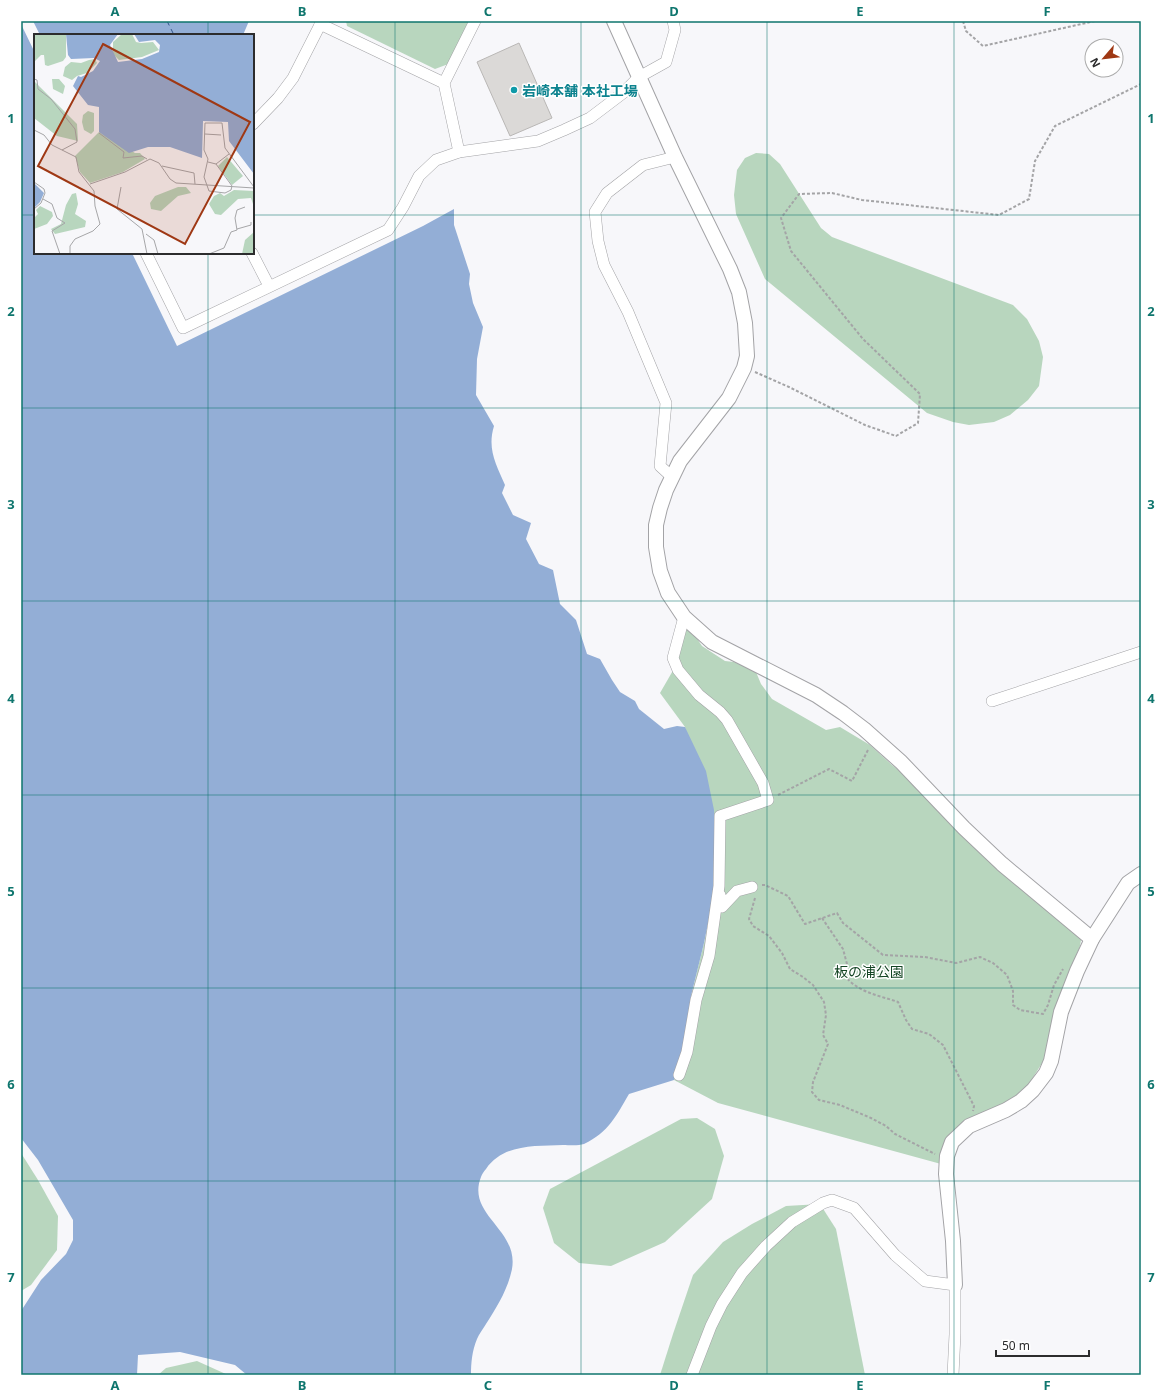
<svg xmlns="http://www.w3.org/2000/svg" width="1162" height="1396" viewBox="0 0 1162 1396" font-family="'Noto Sans','Noto Sans JP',sans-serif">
  <rect width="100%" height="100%" fill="#f7f7fa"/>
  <g fill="#b8d6be">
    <path d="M346,21H471L451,63L435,69L347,26Z"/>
    <path d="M756,153L769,154L780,164L821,228L832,237L1013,305L1027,319L1039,341L1043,357L1039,386L1028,400L1010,415L994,422L969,425L953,422L927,413L765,279L736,214L734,195L737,170L745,158Z"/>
    <path d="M689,627L702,646L725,661L734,662L756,672L761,684L772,699L826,730L840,727L870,745L892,765L911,780L1080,934L1081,940L1080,946L1056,1008L1044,1060L1027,1087L1013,1101L990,1112L941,1164L718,1103L674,1080L684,1053L691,996L704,943L713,899L685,727L660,693L675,667L686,628Z"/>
    <path d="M697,1118L715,1129L724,1156L712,1199L665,1242L611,1266L579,1263L554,1243L543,1208L550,1189L681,1119Z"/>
    <path d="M21,1153L38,1180L58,1216L57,1250L31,1285L21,1291Z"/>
    <path d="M820,1204L836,1229L865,1375H660L673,1334L693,1275L723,1242L752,1224L786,1206Z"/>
    <path d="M197,1361L228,1375H158L166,1368Z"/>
  </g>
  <path fill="#93aed6" d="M21,21H249L243,35H35V253H132L177,346L423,226L454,209V225L470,274L469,284L473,303L483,327L477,359L476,395L494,426C487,449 496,464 505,485L502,493L513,515L531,523L526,539L539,564L553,570L560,604L576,620L587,654L600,659L612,680L620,692L635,701L639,709L664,729L677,726L685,727L706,771L714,810L716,839L713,899L704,943L691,996L684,1053L674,1080L629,1094C616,1116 609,1132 584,1144C578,1146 569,1145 563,1145C535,1146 503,1144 486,1169C484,1171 482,1174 481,1177C466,1215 519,1229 512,1269C508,1289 497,1307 486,1324C483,1329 479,1334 477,1339C472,1351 471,1363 471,1375H247L235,1365L180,1352L138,1355L137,1375H21V1311L41,1280L66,1254L73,1240V1220L38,1160L21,1138Z"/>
  <path fill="#f7f7fa" d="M21,21H33L40,35H35V53L21,24Z"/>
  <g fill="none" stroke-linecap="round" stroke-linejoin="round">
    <path stroke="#33558a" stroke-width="1" stroke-dasharray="5 4" stroke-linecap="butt" d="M167,21L174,35"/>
  </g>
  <path fill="#dbd9d7" stroke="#b9b7b5" d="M519,43L552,118L510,136L477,62Z"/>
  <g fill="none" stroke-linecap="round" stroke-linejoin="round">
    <defs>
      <g id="minor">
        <path d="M320,24L444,83"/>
        <path d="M253,124L278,98L293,78L322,21"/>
        <path d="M459,152L444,83L475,21"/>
        <path d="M146,253L183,328L388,230L403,207L419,176L436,160L459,152L538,141L564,130L590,118L623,93L639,77L666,62L675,30L673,21"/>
        <path d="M252,253L269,286"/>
        <path d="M672,477L660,466L666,403L628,312L604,265L598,241L595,212L607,193L643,165L675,157"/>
        <path d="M992,701L1141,652"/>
        <path d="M720,895L722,907L737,891L752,887"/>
        <path d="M679,1075L687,1052L696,1000L709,956L719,886L720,816L768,800L763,783L727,720L720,712L699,695L678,670L673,658L684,617"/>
        <path d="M692,1375L711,1326L722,1304L742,1273L766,1246L792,1222L823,1203L832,1200L854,1208L895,1255L925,1281L955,1285V1334L953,1375"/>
      </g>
      <g id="tertiary">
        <path d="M614,21L675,157L730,269L739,292L745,323L747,356L744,368L729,398L680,461L666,490L660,508L656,525V547L660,571L668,593L684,617L712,642L816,695L843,713L864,729L901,762L964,828L1002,864L1092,939"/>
        <path d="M955,1285L953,1241L946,1174L947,1156L952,1142L969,1126L1006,1110L1021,1101L1033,1090L1046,1073L1051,1061L1061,1012L1077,971L1092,939L1128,883L1141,874"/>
      </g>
    </defs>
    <use href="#minor" stroke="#a3a3a6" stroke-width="12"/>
    <use href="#tertiary" stroke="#a3a3a6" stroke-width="16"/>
    <g stroke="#a4a4a6" stroke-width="2" stroke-dasharray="3 2" stroke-linecap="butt">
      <path d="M963,21L966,31L983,46L1095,21"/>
      <path d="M755,372L789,387L865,425L896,436L918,423L920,394L863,339L791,251L781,218L799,194L832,193L862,200L999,215L1029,199L1035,161L1055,126L1141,84"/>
      <path d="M778,795L829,769L852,781L868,750"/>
      <path d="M762,885H765L788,896L805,924L837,913L843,923L883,955L925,957L956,963L980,957L993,963L1007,975L1013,991V1005L1020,1010L1043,1014L1048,1005L1054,985L1063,969"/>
      <path d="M755,898L749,919L753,926L769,936L782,953L790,969L803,977L813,985L824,1002L826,1015L823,1035L828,1044L813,1082L812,1092L819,1100L840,1105L871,1118L886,1126L895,1134L935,1154"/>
      <path d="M822,918L843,949L847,964L843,973C855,992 878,995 898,1002L906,1020L912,1029L929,1034L943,1045L974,1106L973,1111"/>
    </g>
    <use href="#minor" stroke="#fff" stroke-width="11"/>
    <use href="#tertiary" stroke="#fff" stroke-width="14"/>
  </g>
  <path fill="none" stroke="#0f766e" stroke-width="1" stroke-opacity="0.55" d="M208,21V35M395,21V1375M581,21V1375M767,21V1375M954,21V1375M21,215H35M253,215H1141M208,253V1375M21,408H1141M21,601H1141M21,795H1141M21,988H1141M21,1181H1141"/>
  <circle fill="#0f9aa8" stroke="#fff" stroke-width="1.5" cx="514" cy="90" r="4"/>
  <g text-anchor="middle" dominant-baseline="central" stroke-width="3" stroke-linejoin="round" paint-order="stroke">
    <g font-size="14" font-weight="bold" fill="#0d838f" stroke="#fff" text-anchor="start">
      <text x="522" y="90">岩崎本舗 本社工場</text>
    </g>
    <g font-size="14" fill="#144524" stroke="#fff">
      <text x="869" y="971">板の浦公園</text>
    </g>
  </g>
  <g transform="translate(34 34)">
    <rect width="220" height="220" fill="#f7f7fa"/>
    <path d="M0,0L32,1V23L29,27L14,32L11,31L10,21H7L0,28ZM88,0H98L102,8L107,9L119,8L125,16L108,23L85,26L79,20V8ZM55,26L61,25L63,29L53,39L43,42L38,46L29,42L31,33L37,28L47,29ZM18,45H25L31,52L29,60L19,55ZM0,47L43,90L44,107L23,102L0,84ZM54,77L60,79V97L57,100L50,96L48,88L49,81ZM65,98L101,119H106L111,125L89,138L56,149L46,138L41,122ZM193,123L209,142L198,151L184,132ZM144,153H152L157,159L144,162L127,177L117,175L116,169L121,162ZM200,156L220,157V173L217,164L204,165L187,181L181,180L175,170L180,162L186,159L190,162ZM42,159L44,170L41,180L52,187L51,193L21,200L17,195L27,190L32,171L38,160ZM6,172L18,178L19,182L13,190L0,195V184L4,180L2,176ZM220,198V220H208L211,206Z" fill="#b8d6be"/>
    <path d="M32,0H84L76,11L84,28L108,25L125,18L126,11L121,6L105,8L100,0H220V140L195,107L194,88L169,87L168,124L136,113H114L95,119L65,98V73L54,71L39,52L44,42L47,43L59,37L66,27L60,24L37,25L34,21ZM0,149L10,159L6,168L0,174Z" fill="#93aed6"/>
    <path fill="none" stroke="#93aed6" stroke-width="2" d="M195,104H220"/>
    <path fill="none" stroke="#a6a6a8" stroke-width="1" d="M0,45L3,46L4,55L17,65L41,95L43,108L28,116M0,96L10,101L18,111L42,123L45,138L60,157L61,172L66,190L59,197L41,205L36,212V220M65,99L90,118L89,124L108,122L113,125M171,100L187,101M174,128L182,130L198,152L197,156L191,159L175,157L170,143L174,125L170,116L171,89H188L191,114L220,153M182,130L195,120M128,132L160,139L161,150M0,148L10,155L11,159L7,169L0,175M56,150L91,138L116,125L125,129L136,145L142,149L220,154M87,153L83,175L108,195L113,220M9,165L18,170L23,184L31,189L18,197L26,220M203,195L217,191V188M112,200L120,206L124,220M175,220L190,214L197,198L203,196L201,184L203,176L211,173"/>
    <path fill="#9f3814" fill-opacity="0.15" stroke="#9f3814" stroke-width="2" d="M69,10L216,88L151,210L4,132Z"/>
    <rect width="220" height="220" fill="none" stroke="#2c2c2d" stroke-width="2"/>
  </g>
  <rect width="1162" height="1396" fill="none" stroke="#ffffff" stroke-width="44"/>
  <g transform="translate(1104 58) rotate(242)"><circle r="19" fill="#ffffff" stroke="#ababab"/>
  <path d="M0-3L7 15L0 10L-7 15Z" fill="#9f3814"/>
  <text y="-6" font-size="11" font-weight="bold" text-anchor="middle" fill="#2c2c2d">N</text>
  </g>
  <path d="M996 1350v6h93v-6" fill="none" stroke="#2c2c2d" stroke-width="2"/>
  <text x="1002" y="1350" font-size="12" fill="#2c2c2d" stroke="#ffffff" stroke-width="3" paint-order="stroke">50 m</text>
  <rect x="22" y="22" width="1118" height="1352" fill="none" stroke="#0f766e" stroke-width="1.5"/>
  <g font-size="13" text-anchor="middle" font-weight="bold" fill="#0f766e">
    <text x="115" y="16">A</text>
    <text x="302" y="16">B</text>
    <text x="488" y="16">C</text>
    <text x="674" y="16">D</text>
    <text x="860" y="16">E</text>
    <text x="1047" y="16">F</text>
    <text x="11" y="123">1</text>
    <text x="1151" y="123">1</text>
    <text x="11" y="316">2</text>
    <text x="1151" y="316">2</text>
    <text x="11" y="509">3</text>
    <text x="1151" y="509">3</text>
    <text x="11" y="703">4</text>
    <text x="1151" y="703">4</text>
    <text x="11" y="896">5</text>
    <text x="1151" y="896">5</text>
    <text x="11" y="1089">6</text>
    <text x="1151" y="1089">6</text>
    <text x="11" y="1282">7</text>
    <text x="1151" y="1282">7</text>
    <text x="115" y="1390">A</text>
    <text x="302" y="1390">B</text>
    <text x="488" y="1390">C</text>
    <text x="674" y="1390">D</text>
    <text x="860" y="1390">E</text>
    <text x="1047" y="1390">F</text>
  </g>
</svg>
